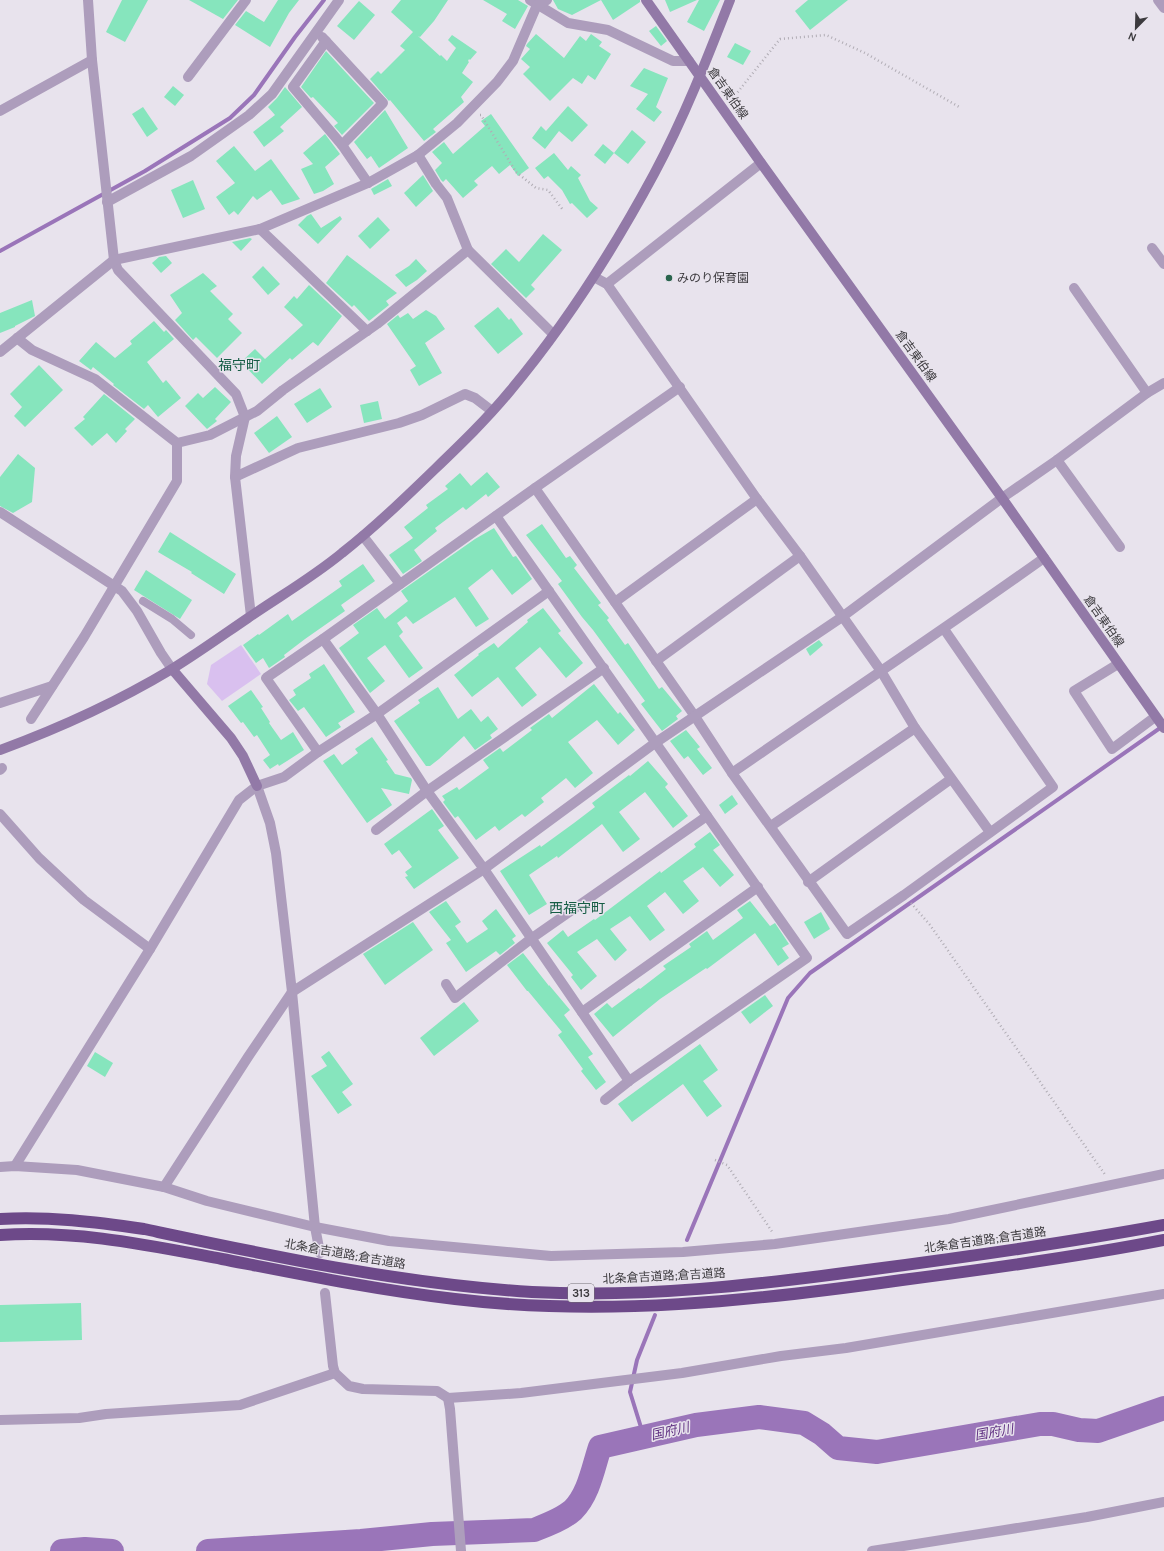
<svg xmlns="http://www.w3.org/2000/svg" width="1164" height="1551" viewBox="0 0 1164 1551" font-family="Karla,'Noto Sans JP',sans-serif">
  <rect width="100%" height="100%" fill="#e8e3ed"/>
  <path fill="#d9c0ef" d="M241,645L261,674L222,701L207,684L211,665Z"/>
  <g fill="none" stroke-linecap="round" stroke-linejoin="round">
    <g stroke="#9a75b9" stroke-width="4">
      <path d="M0,251L145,171L230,118L254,95L295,37L324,0"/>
      <path d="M687,1240L788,998L810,973L1163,726"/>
      <path d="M644,1437L630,1392L637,1360L655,1315"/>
    </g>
    <g stroke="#9a75b9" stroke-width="24">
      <path d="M62,1551L85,1549L112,1551"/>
      <path d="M208,1551L361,1541L432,1534L534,1530C547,1525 563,1519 573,1510C589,1494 593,1468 600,1447L696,1425L759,1417L804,1423L822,1434L838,1448L877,1452L1040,1424H1053L1079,1430L1098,1431L1164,1408"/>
    </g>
  </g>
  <g fill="#86e5bd">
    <path d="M122,0H148L125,42L106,32Z"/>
    <path d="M189,0H238L223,19Z"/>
    <path d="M278,0H299L289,13L270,47L235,25L246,11L264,22Z"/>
    <path d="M401,0H448L434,21L420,37L418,36L440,56L441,55L447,61L456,48L448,40L452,35L477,52L470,60L469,59L468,61L469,62L462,73L473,82L461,97L464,102L433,129L436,132L424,141L390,100L389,101L370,79L378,71L381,74L405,50L400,46L413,32L391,12Z"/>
    <path d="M483,0H518L528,6L515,29L502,21L507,14Z"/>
    <path d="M553,0H640V2L613,20L601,0L572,15L558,9Z"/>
    <path d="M665,0H697L670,12Z"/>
    <path d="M699,0H720L704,31L687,22Z"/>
    <path d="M808,0H848L810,30L795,11Z"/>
    <path d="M359,1L375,15L354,40L337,26Z"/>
    <path d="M656,26L667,41L661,46L649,31Z"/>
    <path d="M536,34L564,58L580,36L586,41L591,34L602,42L599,46L611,54L595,80L588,75L582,84L573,78L550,101L523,74L530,67L521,59L530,49L526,46L527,44Z"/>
    <path d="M735,43L751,51L743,65L727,57Z"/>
    <path d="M326,51L374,103L342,135L334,126L338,123L313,97L311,98L301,87Z"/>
    <path d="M644,68L668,78L656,107L662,112L654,122L636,109L648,94L630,86Z"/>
    <path d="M173,86L184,95L175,106L164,97Z"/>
    <path d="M285,87L302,107L280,127L284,131L264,147L253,132L275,115L268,107L277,98Z"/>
    <path d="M568,106L588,125L572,142L559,131L545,149L532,138L541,126L546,131Z"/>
    <path d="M143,107L158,129L147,137L132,114Z"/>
    <path d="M385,110L408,148L379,168L371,156L367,159L354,142Z"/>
    <path d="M491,114L529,168L518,176L510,165L499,174L492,166L474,181L478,185L463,198L446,179L443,182L441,180L435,170L442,163L432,152L444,142L453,154L485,126L481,121Z"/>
    <path d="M632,130L646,142L628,164L614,153Z"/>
    <path d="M325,134L340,154L325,167L334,184L323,191L314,194L301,169L313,164L303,153Z"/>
    <path d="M603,144L614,153L605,164L594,155Z"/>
    <path d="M234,146L255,171L271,159L300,199L282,205L271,190L257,200L253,196L238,215L234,211L229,215L216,197L235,183L216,161Z"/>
    <path d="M554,153L568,170L571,166L581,175L578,178L590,201L598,208L587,218L572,203L570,204L562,190L548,176L544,179L535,168Z"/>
    <path d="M423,175L433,191L416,207L404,193Z"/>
    <path d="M388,179L392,186L374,195L371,189Z"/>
    <path d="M193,180L205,209L183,218L171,190Z"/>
    <path d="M311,214L321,228L340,216L342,219L318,244L298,225L307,216Z"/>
    <path d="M378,217L390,230L370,249L358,236Z"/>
    <path d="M543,234L562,250L531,285L535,289L526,298L491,264L506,249L519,262Z"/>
    <path d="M250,238L252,239L241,251L232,242Z"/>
    <path d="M347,255L397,293L386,301L389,305L369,321L354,305L352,307L326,283Z"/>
    <path d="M166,256L172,263L161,273L152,263L159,257Z"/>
    <path d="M416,259L427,271L417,280L406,287L395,275L409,266Z"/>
    <path d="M263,266L280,284L268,295L252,277Z"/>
    <path d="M203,273L217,286L210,291L233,314L228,319L242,333L217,358L196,337L193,340L175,320L182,313L170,295Z"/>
    <path d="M309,285L342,316L318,346L313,342L292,360L290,358L262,384L241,362L255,349L265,359L303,325L284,307L294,296L297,299Z"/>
    <path d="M32,300L35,316L15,326V327L0,333V313Z"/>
    <path d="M498,307L509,320L511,318L523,334L498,354L474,326Z"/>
    <path d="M426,310L436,316L445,329L425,343L442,373L419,386L410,370L416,366L387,324L398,315L400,318L408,313L413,319Z"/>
    <path d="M154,321L164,332L166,330L174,339L147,362L163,383L166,380L181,398L158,417L148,405L144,409L113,385L114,384L93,367L91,370L79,361L96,342L115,358L132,344L130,341Z"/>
    <path d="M39,365L63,390L25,427L14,416L22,407L10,394Z"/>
    <path d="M215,387L231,402L215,419L217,421L207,429L185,406L198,393L203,398Z"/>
    <path d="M320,388L332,407L307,423L294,404Z"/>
    <path d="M104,394L135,419L125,429L127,431L116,443L107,433L92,446L74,428L85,419L83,417Z"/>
    <path d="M378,401L382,419L364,423L360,405Z"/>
    <path d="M277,416L292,437L269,453L254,433Z"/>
    <path d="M18,454L35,468L32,502L13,513L0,506V477Z"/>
    <path d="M487,472L500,487L488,497L486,494L466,510L463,507L435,528L437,531L414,550L422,561L403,574L389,555L413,538L404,527L428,508L426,505L448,489L445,486L460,473L471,486Z"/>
    <path d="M542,524L566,558L570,556L577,565L574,568L601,603L598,605L609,618L607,620L625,645L628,643L659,689L662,687L682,711L676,716L678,719L662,731L641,704L645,701L593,630L582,617L558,584L562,581L526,535Z"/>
    <path d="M494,528L513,557L516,556L532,579L512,595L492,569L468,588L489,619L476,627L455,597L413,624L406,616L397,623L403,632L399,636L423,668L409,678L385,645L367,658L385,681L370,693L339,648L359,633L353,625L377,608L385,619L408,601L401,591L475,539Z"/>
    <path d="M170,532L236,574L224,594L191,573L192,572L158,552Z"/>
    <path d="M363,564L375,581L341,605L345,611L305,639L284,655L285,657L269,668L263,658L256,663L243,645L258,634L259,635L288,614L292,621L342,586L339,581Z"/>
    <path d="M146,570L192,600L180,619L134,590Z"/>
    <path d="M543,608L561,631L558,633L583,663L566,678L540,647L515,668L537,695L522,707L498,677L472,697L454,675L479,655L478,654L494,643L498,648L528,622L527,620Z"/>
    <path d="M819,640L823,645L810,656L806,649Z"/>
    <path d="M324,664L355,712L338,723L341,727L326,737L304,707L298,711L289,700L296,695L293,690L311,678L309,674Z"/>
    <path d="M594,684L618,714L620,712L635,730L618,745L597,720L568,742L593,773L575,788L566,778L541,798L544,802L525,817L522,814L499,831L495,826L476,840L458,816L455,818L443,802L445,800L442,796L457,787L459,790L489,768L483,760L500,748L503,752L532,730L530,728L549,714L552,718Z"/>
    <path d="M438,687L458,719L471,709L481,722L488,716L498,729L490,735L492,738L475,750L464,736L439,759L430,766H426L394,721L420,703L418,700Z"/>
    <path d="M251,690L263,707L261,708L270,722L269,723L281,740L293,732L304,750L287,761L279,766L278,764L270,769L263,760L270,755L257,735L254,737L243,722L241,723L228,706Z"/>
    <path d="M686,730L700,747L697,749L712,768L703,775L688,756L684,759L670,741Z"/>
    <path d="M372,737L388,760L386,761L395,774L411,778L412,780L409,794L381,788L392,805L367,823L323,761L334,754L342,765L358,753L355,749Z"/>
    <path d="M648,761L668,784L665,787L688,816L673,828L645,792L619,812L640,839L623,852L602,824L558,858L557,856L529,875L547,904L529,915L500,871L540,845L541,847L574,823L595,807L592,803L629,775L630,776Z"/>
    <path d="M732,795L738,804L725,814L719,805Z"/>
    <path d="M432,809L444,826L438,830L459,858L414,889L405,877L408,876L405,872L412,867L399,850L392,855L384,844Z"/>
    <path d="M710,832L720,845L713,850L734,875L720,887L703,867L683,881L699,901L683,914L665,892L647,906L665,930L650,941L630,916L610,929L627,950L615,961L597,939L577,952L597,976L581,990L571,977L573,975L547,943L563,930L568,937L594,919L595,920L660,871L661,873L696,847L694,844Z"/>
    <path d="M446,901L461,922L455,926L467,943L488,929L482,921L496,909L516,936L512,939L515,943L500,955L496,951L466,972L446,943L451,940L429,912Z"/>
    <path d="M750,901L770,926L775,923L789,944L782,948L789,958L778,966L755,933L707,969L706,968L660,999L613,1037L594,1014L607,1003L612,1008L639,988L640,989L666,969L663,966L691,947L689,944L707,931L713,940L743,918L737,910Z"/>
    <path d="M821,912L830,929L814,939L804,922Z"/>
    <path d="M413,922L433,950L385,985L363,954Z"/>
    <path d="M523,953L549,986V985L570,1010L564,1015L593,1054L588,1057L606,1082L596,1090L581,1071L583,1069L558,1035L562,1032L528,991H527L507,965Z"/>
    <path d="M765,995L773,1006L750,1024L741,1012Z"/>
    <path d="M464,1002L479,1021L434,1056L420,1038Z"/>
    <path d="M700,1044L718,1070L703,1081L722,1106L707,1117L683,1084L632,1122L618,1104Z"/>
    <path d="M329,1051L353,1084L342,1092L352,1105L338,1114L311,1076L327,1066L321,1057Z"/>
    <path d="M95,1052L113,1063L105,1077L87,1066Z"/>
    <path d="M81,1303L82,1340L0,1342V1305Z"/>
  </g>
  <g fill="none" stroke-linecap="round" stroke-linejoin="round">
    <g stroke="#b1adb5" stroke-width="2.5" stroke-dasharray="1 3" stroke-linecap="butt">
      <path d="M726,93H737L780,39L826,35L865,53L961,108"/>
      <path d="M480,115H481L516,172L536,188L548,190L563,210"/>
      <path d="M911,903L930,925L1106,1176"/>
      <path d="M715,1160L727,1165L773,1233"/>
    </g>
    <path stroke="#ad9dbc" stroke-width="8" d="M143,601L172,619L191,635"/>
    <g stroke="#ad9dbc" stroke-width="10">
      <path d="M88,0L92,60L114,260L118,270L236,394L245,417L236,456L235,477L251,616"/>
      <path d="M530,0L568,23L608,30L673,61H689"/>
      <path d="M1158,0L1164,8"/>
      <path d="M322,37L383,103L342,145"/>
      <path d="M326,41L293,87L342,145L368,183"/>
      <path d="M188,77L246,0"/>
      <path d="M0,111L92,60"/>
      <path d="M107,202L191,156L249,115L272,94L339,0"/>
      <path d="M260,229L367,331"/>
      <path d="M1152,248L1164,264"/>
      <path d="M468,250L553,334"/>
      <path d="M594,277L607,284L757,499L800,556L881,671L915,728L990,832"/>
      <path d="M607,284L761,163"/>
      <path d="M1074,288L1147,393"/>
      <path d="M17,338L32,350L95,379L177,443L210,435L257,411L283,390L377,324L468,250L447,198L436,184L418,155"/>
      <path d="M0,352L114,260L260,229L368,183L418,155L457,123L497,82L513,61L537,5L547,0"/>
      <path d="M1057,460L1120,547"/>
      <path d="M235,477L298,448L399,423L422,415L465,394L475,398L492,411"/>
      <path d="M535,488L694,715L732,773L847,934L904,895L1053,787L944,629"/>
      <path d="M0,512L122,591L137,611L161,653L172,669"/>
      <path d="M496,516L807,958L629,1081L605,1100"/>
      <path d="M363,536L400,584"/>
      <path d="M615,602L757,499"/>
      <path d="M323,639L377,714L427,791L484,869L629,1081"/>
      <path d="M656,661L800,556"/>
      <path d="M1118,664L1074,691L1112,749L1155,717"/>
      <path d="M0,703L52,686"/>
      <path d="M31,719L84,637L177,481V443"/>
      <path d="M318,752L266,678L323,639L535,488L680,387"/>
      <path d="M0,770L2,768"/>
      <path d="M732,773C836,701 942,631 1044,558"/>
      <path d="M257,786L270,823L276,853L292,992L315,1227L320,1253"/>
      <path d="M0,814L39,858L84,900L150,949"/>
      <path d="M771,826L915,728"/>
      <path d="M376,830L427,791L604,668"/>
      <path d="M808,882L951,779"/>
      <path d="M446,984L455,998L532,938L707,816"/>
      <path d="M582,1012L758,887"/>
      <path d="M15,1166L150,949L239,800L257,786L284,777L318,752L377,714L549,591"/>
      <path d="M0,1167L15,1166L77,1170L164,1187L207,1201L315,1227L389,1241L551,1256L683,1252L775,1244L949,1219L1164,1174"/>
      <path d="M164,1187L248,1057L292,992L484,869L655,743L842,617L1002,498L1057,460L1147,393L1164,383"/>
      <path d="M325,1293L333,1366L335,1373L349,1386L363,1389L437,1391L448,1398L521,1393L682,1373L781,1356L846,1348L1164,1294"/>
      <path d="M448,1398L450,1409L461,1551"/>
      <path d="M0,1420L79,1418L106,1414L240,1405L335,1373"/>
      <path d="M872,1551L1087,1517L1164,1502"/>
    </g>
    <g stroke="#9279a7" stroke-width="10">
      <path d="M646,0L761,163L1002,498L1164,728"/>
      <path d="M172,669L231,738L243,756L257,786"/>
      <path d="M0,750C60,728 117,702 172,669C198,653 223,635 248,618C280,596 313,577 342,553C375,527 405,498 435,469C461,444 487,419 510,391C566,324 613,250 654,174C684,118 707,59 730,0"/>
    </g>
    <g stroke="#6d4989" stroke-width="12">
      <path d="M0,1219C48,1216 96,1222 144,1229C272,1256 401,1284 532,1292C644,1298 756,1285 867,1270C967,1257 1066,1243 1164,1225"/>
      <path d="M0,1235C78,1230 147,1245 222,1259C299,1274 377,1290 455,1299C604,1317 753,1301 902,1280C989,1269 1077,1257 1164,1240"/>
    </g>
  </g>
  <circle fill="#29644d" stroke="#e8e3ed" stroke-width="1.5" cx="669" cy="278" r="4"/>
  <g text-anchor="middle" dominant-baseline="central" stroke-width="3" stroke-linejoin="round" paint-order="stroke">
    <rect fill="#e8e3ed" stroke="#706d72" stroke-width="1" x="568" y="1284" width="26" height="18" rx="3"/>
    <g font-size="11" font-weight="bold" fill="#3c3a3e">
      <text x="581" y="1293">313</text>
    </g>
    <g font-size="12" fill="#3c3a3e" stroke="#e8e3ed">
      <text transform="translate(728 93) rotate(55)">倉吉東伯線</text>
      <text transform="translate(916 356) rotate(54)">倉吉東伯線</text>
      <text transform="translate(1104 621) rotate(55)">倉吉東伯線</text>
      <text transform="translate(985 1240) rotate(-8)">北条倉吉道路;倉吉道路</text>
      <text transform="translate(345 1254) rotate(10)">北条倉吉道路;倉吉道路</text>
      <text transform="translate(664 1276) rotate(-3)">北条倉吉道路;倉吉道路</text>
    </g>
    <g font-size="12" fill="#3c3a3e" stroke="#e8e3ed" text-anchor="start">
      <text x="677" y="278">みのり保育園</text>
    </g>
    <g font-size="13" font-style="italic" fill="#5e2e80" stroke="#e8e3ed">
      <text transform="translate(670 1431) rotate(-13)">国府川</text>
      <text transform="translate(994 1432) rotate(-10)">国府川</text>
    </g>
    <g font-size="14" fill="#155c44" stroke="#e8e3ed">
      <text x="239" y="365">福守町</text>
      <text x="577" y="908">西福守町</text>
    </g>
  </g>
  <g transform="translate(1136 28) rotate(203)" stroke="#e8e3ed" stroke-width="3" paint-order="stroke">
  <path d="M0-3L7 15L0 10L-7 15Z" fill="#3c3a3e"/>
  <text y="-6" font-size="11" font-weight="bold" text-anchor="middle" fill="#3c3a3e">N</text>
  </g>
</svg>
